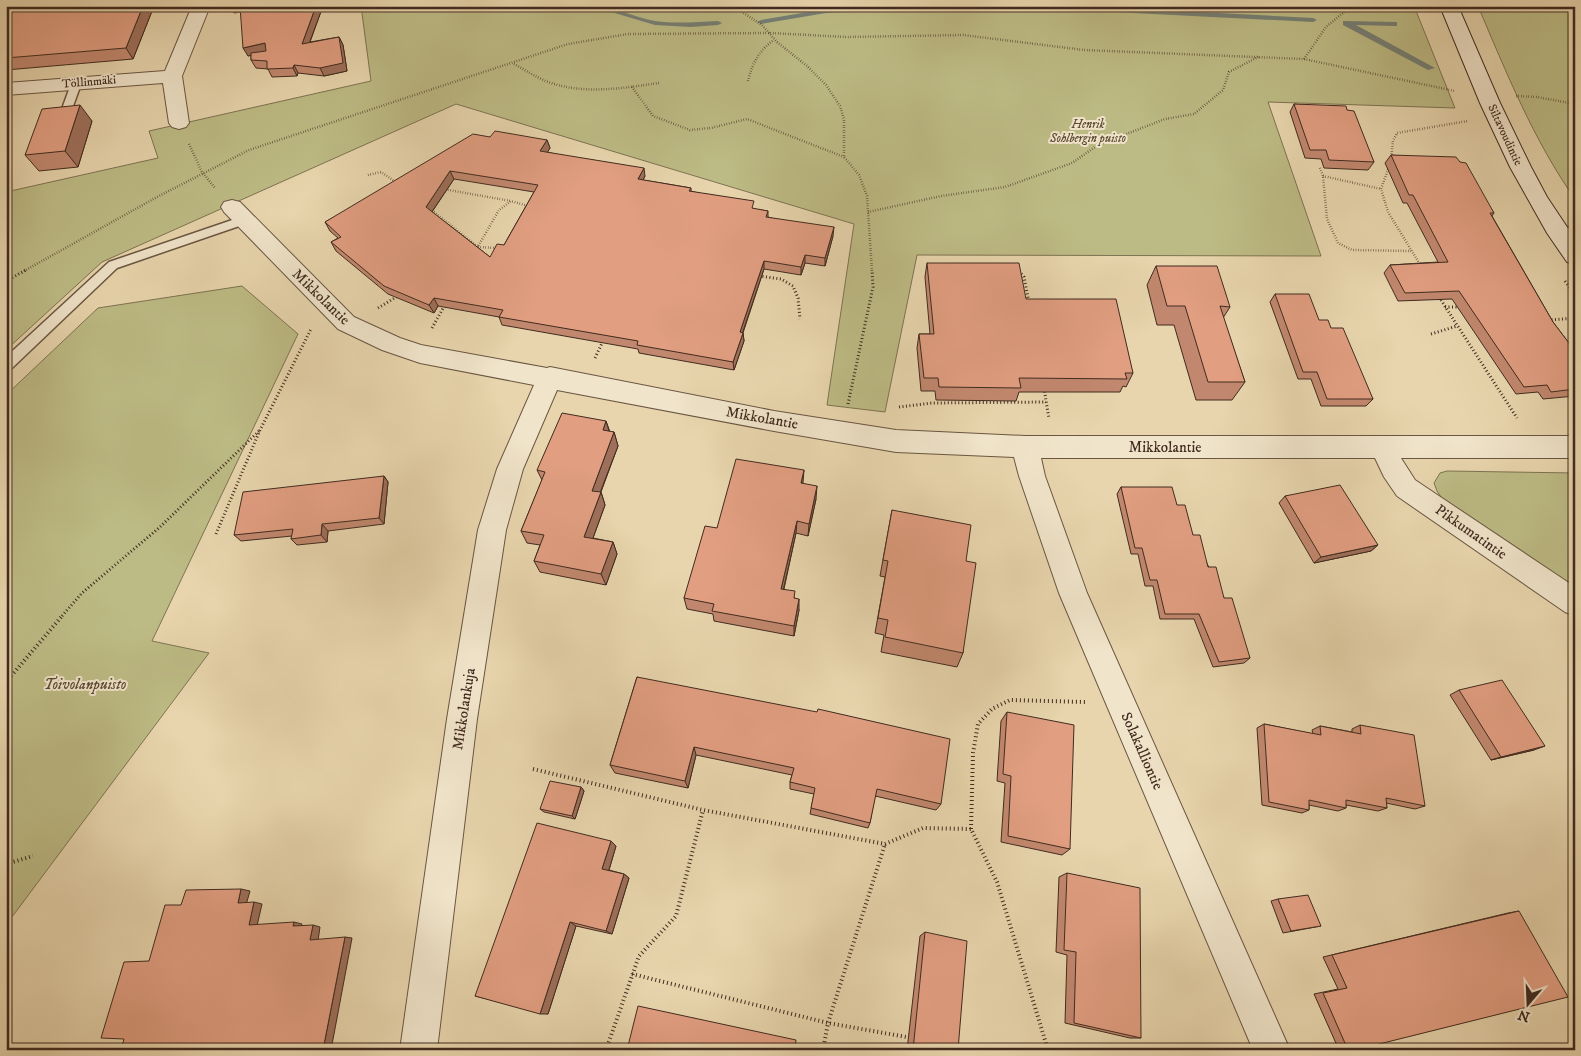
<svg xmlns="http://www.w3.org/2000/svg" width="1581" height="1056" viewBox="0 0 1581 1056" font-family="'IM FELL DW Pica',serif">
  <rect width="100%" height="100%" fill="#e8d5ad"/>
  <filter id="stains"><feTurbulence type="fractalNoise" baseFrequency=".004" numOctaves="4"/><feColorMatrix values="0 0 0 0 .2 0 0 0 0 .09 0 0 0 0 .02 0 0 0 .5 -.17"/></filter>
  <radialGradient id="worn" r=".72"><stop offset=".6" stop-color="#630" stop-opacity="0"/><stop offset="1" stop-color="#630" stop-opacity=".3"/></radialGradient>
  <g fill="#bdbb85" stroke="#7e7352">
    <path d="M361,6H1414L1455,108L1268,102L1321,256L917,255L885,412L827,405L854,224L456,104L102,262L6,350V192L158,158L149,131L371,81Z"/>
    <path d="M1478,6H1575V199C1534,141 1506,72 1478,6Z"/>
    <path d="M242,286L298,334L152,641L209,653L6,925V395L98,308Z"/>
    <path d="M1447,471L1575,473V592L1438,500L1441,497L1437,491L1434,483L1440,473Z"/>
  </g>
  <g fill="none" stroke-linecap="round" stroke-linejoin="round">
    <g fill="#758076" fill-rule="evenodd">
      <path d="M591,6C613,6 633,17 655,21C676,24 697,22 718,21L722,23L718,25L691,27L655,25Z"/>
      <path d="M884,6H944L941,8L826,13L761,24L757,22L761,20L826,9Z"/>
      <path d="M1030,6H1082L1313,18L1317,20L1313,22L1033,8Z"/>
      <path d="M1343,21L1397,22V26H1394L1356,25L1435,68L1428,70L1343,25Z"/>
    </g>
    <defs>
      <g id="service">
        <path d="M76,81L81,84L68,120L63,123L59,122L58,120L71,84Z"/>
        <path d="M244,216L250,220L248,223L117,268L11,369L6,370V357L109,262Z"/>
        <path d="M1557,228H1575V236L1553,235L1551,232Z"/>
      </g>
      <g id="minor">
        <path d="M192,6H210L182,76L189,123L186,127L179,129L172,127L169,123L163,83L6,95V83L165,71Z"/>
        <path d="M232,200L240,202L354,317L400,338L421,345L547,368L550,367L774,411L896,430L1025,436H1575V458H1401L1415,480L1575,587V616L1565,612L1397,496L1384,477L1375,458H1041L1045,476L1087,593L1290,1050H1253L1059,593L1019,476L1014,457L896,452L774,431L557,390L523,469L506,530L477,719L437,1050H400L447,719L478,530L497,469L534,385L420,363L382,350L338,329L224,212L221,207L224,202Z"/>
      </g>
      <path id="secondary" d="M1440,6H1458L1500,103L1531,167L1547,197L1575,239V264L1567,262L1547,233L1510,167L1480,103Z"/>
    </defs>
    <use href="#service" stroke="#6a5642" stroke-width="3"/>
    <use href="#minor" stroke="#6a5642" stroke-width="2"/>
    <use href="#secondary" stroke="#402b1f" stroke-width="2"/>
    <g stroke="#402b1f" stroke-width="2.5" stroke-dasharray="0.5 2" stroke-linecap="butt">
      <path d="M733,6L762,25L777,42L807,66L826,85L840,106L844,119V157L859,175L867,196L872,271"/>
      <path d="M1304,59L1326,27L1344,12L1414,6"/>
      <path d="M514,64C525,70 536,77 548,82C584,95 623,88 659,83"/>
      <path d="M748,81C752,64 759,50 774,40"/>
      <path d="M632,87L653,116L690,130L711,128L747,119L844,157"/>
      <path d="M1516,96L1537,97L1575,104"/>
      <path d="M189,144L202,172L215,188"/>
      <path d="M1391,159L1393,141L1397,133L1468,121"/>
      <path d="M1389,167L1381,189L1388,212L1421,266"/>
      <path d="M1320,168L1323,176L1327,219L1338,243L1352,250L1411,251"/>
      <path d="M368,175L381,172L397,183"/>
      <path d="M1323,176L1381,189"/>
      <path d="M443,189L511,201"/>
      <path d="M430,209L478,247"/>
      <path d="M868,212L941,196L1005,187L1072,163L1098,145L1165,119L1194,114L1223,90L1229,72L1260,56"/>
      <path d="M478,247L497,248"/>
      <path d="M476,250L499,210L511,201L528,206"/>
      <path d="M24,271L157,197L249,150L568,44L628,34L771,33L846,37L963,35L1084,50L1304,59L1455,91"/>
    </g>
    <g stroke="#402b1f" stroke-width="3" stroke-dasharray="1 2.5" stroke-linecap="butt">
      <path d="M1019,271L1024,277L1029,303"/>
      <path d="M759,276L781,279L793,286L798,298L800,319"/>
      <path d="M6,281L26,270"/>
      <path d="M1565,281L1575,295"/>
      <path d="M1439,297L1517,418"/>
      <path d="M1445,307H1460"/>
      <path d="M378,308L398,296"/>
      <path d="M1548,320L1575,318"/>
      <path d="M432,328L446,303"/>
      <path d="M1431,334L1457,326"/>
      <path d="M595,358L603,341"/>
      <path d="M1044,388L1049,419"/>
      <path d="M848,404L873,287L872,270"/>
      <path d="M899,407L932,403L1046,402"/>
      <path d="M216,534L260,430L311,329"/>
      <path d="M62,616L82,593L160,527L260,430"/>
    </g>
    <g stroke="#402b1f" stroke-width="4" stroke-dasharray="1 3" stroke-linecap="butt">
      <path d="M6,682L63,615"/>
      <path d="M533,769L703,810L885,844L923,828L971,829L997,882L1048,1050"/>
      <path d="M971,829L973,753L978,724L992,709L1010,700L1085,702"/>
      <path d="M6,864L33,856"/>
      <path d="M632,974L828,1023L912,1038"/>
      <path d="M955,1046L977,1050"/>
      <path d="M606,1050L639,956L676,916L703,810"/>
      <path d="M823,1050L828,1023L885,844"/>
    </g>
    <use href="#service" fill="#f0e4ca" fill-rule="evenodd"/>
    <use href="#minor" fill="#f0e4ca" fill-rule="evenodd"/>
    <use href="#secondary" fill="#f0e4ca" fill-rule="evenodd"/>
  </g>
  <g fill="#c2886f" stroke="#402b1f" fill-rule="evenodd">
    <path d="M6,6H154L133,59L6,70Z"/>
    <path d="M230,6H323L310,42L339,37L343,45L347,71L324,76L298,73L297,76L272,77L268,69L256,68L251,60V55L248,56L241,12L234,13Z"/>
    <path d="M1294,104L1347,110L1374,162L1368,170L1324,168L1321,159L1305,158L1290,112Z"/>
    <path d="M92,121L78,167L39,171L25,155Z"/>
    <path d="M490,137L547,140L550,148L547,152L645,176L643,180L691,188V191L754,209L768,211V217L833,236L825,266L805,263L801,275L764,269L743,333L744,341L734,370L639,353L638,349L502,325L499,317L438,306L434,313L388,294L336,251L331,242L338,238L330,231L325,222ZM454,179L534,192L504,245L490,257L432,212Z"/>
    <path d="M1391,155L1460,162L1494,213L1492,216L1553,322L1575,351V396L1543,399L1538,392L1516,394L1452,299L1398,301L1384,273L1390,265L1438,262L1407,203H1403L1385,163Z"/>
    <path d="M927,263L1026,299L1133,373L1126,387L1123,386L1120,392H1019L1016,401L936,400L935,391H921L917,348L919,334H930L925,277Z"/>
    <path d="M1156,266L1230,307L1223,318L1245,382L1232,400H1196L1174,325H1157L1147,285Z"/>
    <path d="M1275,294L1331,328L1373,399L1366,406H1321L1311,379H1298L1270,302Z"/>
    <path d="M606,421L610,432H614L618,446L601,492L605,505L593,538L613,542L617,554L606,585L540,572L534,561L540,545L527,543L521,531L542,480L537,470Z"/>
    <path d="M384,476L388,482L384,524L328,531L327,542L297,545L291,539L292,536L241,541L234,535Z"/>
    <path d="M803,484L816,499L808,536L796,533L784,589L795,598L799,610L794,636L714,621L713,614L687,609L684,598L717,528Z"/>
    <path d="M1121,487L1177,505L1193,535L1224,598L1250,658L1244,663L1213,667L1194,619H1160L1153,586H1145L1138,554H1131L1117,494Z"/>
    <path d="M1285,496L1378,545L1371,551L1314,563L1279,503Z"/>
    <path d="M892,510L966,561L963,653L957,667L881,652L884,635L875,633L885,577L880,576Z"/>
    <path d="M637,677L941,804L936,810L875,796L870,823L868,828L810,814L814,794L790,789V782L792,775L696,755L688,788L615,773L610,765Z"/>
    <path d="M1459,690L1534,750L1491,760L1450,695Z"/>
    <path d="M1007,712L1070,849L1062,855L1001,842L1005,783L997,781L1001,721Z"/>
    <path d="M1264,724L1313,734L1312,730L1320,726L1352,732V729L1360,725L1425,806L1415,809L1386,803L1387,808L1378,811L1346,805V808L1338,811L1309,805V810L1302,813L1262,805L1257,728Z"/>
    <path d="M581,787L584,791L575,819L544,812L540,809Z"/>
    <path d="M611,841L616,846L609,870L624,874L629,878L612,934L576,926L548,1014L475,996Z"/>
    <path d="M1067,873L1141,1038H1130L1065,1023L1067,955L1056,952L1059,877Z"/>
    <path d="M1278,899L1321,926L1283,933L1271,901Z"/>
    <path d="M1519,911L1355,1050H1339L1314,994L1338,989L1323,957L1508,913Z"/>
    <path d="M925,932L958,1050H907L920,936Z"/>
  </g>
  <g fill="#9e6f5a" stroke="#402b1f">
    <path d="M143,6H154L133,59L126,48Z"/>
    <path d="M316,6H323L306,52L302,44Z"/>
    <path d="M339,37L343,45L347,71L324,76L320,68Z"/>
    <path d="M265,43L270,52L248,56L243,48Z"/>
    <path d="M294,65L298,73L297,76L293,68Z"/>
    <path d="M80,105L92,121L78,167L65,151Z"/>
    <path d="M547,140L550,148L543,160L540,151Z"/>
    <path d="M644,168L645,176L639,187L638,179Z"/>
    <path d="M450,171L454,179L429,216L426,207Z"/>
    <path d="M834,227L833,236L825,266V258Z"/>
    <path d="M805,255V263L801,275V267Z"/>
    <path d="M764,261V269L740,340V332Z"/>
    <path d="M434,298L438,306L434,313L429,305Z"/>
    <path d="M743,333L744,341L734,370L733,362Z"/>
    <path d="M606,421L610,434L603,430Z"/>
    <path d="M614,432L618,446L596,503L592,491Z"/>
    <path d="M804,470L803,483H801Z"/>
    <path d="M384,476L388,482L384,524L379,518Z"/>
    <path d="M817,486L816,499L808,536L809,524Z"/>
    <path d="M601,492L605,505L589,549L584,537Z"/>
    <path d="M797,521L796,533L781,600V589Z"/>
    <path d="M322,524L328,531L327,542L321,535Z"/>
    <path d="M613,542L617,554L606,585L601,574Z"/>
    <path d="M1378,545L1371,551L1314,563L1321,557Z"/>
    <path d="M799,599V610L794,636V626Z"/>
    <path d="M1545,746L1534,750L1491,760L1501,757Z"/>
    <path d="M694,747L696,755L688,788L685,781Z"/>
    <path d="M581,787L584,791L575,819L572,816Z"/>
    <path d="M611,841L616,846L608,873L602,869Z"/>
    <path d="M624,874L629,878L612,934L606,931Z"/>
    <path d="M241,889L250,891L246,905L238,903Z"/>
    <path d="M254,902L262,904L257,926L249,925Z"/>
    <path d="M294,922L302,924L301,927L293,926Z"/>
    <path d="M570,922L576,926L548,1014H540Z"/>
    <path d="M313,925L320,927L318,941L310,940Z"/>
    <path d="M345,937L352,938L331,1050H323Z"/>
  </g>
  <g fill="#e19e81" stroke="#402b1f" fill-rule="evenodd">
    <path d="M6,6H143L126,48L6,58Z"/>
    <path d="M240,6H316L302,44L339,37L343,63L320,68L294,65L293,68L267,69V61L251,60V53L266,51L265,43L243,48Z"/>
    <path d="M1294,104L1346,106L1347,110L1354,111L1374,162L1329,160L1326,150H1310Z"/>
    <path d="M80,105L65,151L25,155L42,109Z"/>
    <path d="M495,131L547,140L540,151L644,168L638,179L691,188L689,191L754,201L752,208L768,211L766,217L834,227L825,258L805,255L801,267L764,261L740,332L743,333L733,362L637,345L638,341L499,317L503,310L434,298L429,305L384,286L331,242L341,237L325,222L473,134L490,137ZM450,171L538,185L504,245L497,244L490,257L426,207Z"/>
    <path d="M1391,155L1456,157L1460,162L1466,163L1494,213H1490L1553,322L1575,351V389L1551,392L1547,385L1524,387L1459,291L1405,293L1390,265L1448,262L1413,195H1409Z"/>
    <path d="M927,263H1019L1026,299H1116L1133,373H1125L1127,379L1019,378L1021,388L939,387L938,378H924L919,334H934Z"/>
    <path d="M1156,266H1217L1230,307L1220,306L1245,382H1208L1185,306H1167Z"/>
    <path d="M1275,294H1309L1319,320H1328L1331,328H1343L1373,399H1327L1317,372H1303Z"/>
    <path d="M562,413L606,421L603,430L614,432L592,491L601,492L584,537L613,542L601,574L534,561L544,535L521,531L545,472L537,470Z"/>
    <path d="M736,459L804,470L801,483L817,486L809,524L797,521L781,589L795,591L794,598L799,599L794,626L712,611L714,604L684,598L705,526L717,528Z"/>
    <path d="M384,476L379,518L322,524L321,535L291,539L293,529L234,535L243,492Z"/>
    <path d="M1340,485L1378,545L1321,557L1285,496Z"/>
    <path d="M1121,487H1172L1177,505H1185L1193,535H1200L1208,567H1216L1224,598H1232L1250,658L1219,662L1199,614H1165L1157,580H1150L1142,548H1135Z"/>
    <path d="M892,510L971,525L966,561L976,563L963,653L885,637L888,620L878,618L888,561L883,560Z"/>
    <path d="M637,677L817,712L818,709L950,739L941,804L877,789L870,823L811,808L815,788L790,782L794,768L694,747L685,781L610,765Z"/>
    <path d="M1502,680L1545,746L1501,757L1459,690Z"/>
    <path d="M1007,712L1074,725L1070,849L1008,836L1011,776L1003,774Z"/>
    <path d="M1264,724L1321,735L1320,726L1361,734L1360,725L1414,735L1425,806L1386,798L1387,808L1346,800V808L1309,800V810L1269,802Z"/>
    <path d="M550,781L581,787L572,816L540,809Z"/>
    <path d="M537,823L611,841L602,869L624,874L606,931L570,922L540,1014L475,996Z"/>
    <path d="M1067,873L1140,888L1141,1038L1074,1023L1076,952L1064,950Z"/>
    <path d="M241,889L238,903L254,902L249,925L294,922L293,926L313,925L310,940L345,937L323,1050H121L124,1039L101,1038L124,962L149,961L165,905H181L186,890Z"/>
    <path d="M1308,895L1321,926L1291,931L1278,899Z"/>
    <path d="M1519,911L1568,997L1355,1050H1348L1323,993L1347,988L1332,955Z"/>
    <path d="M925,932L967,941L958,1050H913Z"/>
    <path d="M638,1006L796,1040L795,1050H627Z"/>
  </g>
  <g text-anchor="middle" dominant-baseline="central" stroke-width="4" stroke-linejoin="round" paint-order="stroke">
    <g font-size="12" fill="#402b1f" stroke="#f0e4ca">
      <text transform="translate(89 82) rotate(-5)">Töllinmäki</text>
      <text transform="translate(1505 135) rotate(65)">Siltavoudintie</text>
    </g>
    <g font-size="12" font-style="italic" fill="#594833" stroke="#f0e4ca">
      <text x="1088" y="124">Henrik<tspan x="1088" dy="14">Sohlbergin puisto</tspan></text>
    </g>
    <g font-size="15" fill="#402b1f" stroke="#f0e4ca">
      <text transform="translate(321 297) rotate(44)">Mikkolantie</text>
      <text transform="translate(762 418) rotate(10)">Mikkolantie</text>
      <text x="1165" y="447">Mikkolantie</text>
      <text transform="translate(1471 532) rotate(35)">Pikkumatintie</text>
      <text transform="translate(464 709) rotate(-81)">Mikkolankuja</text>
      <text transform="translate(1142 751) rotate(66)">Solakalliontie</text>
    </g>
    <g font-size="15" font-style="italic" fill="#594833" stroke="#f0e4ca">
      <text x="85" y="684">Toivolanpuisto</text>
    </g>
  </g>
  <rect width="1581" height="1056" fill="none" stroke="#e8d5ad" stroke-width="25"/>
  <rect x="8" y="8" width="1566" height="1041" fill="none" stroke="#402b1f" stroke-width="2.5"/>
  <rect x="12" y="12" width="1556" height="1031" fill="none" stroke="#402b1f"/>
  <g transform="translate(1528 1004) rotate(199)" stroke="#f0e4ca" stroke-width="4" paint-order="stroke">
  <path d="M0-4L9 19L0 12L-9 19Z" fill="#402b1f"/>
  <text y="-8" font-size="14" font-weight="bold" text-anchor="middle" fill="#402b1f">N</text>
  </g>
  <rect width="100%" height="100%" filter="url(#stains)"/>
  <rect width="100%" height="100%" fill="url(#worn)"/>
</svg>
